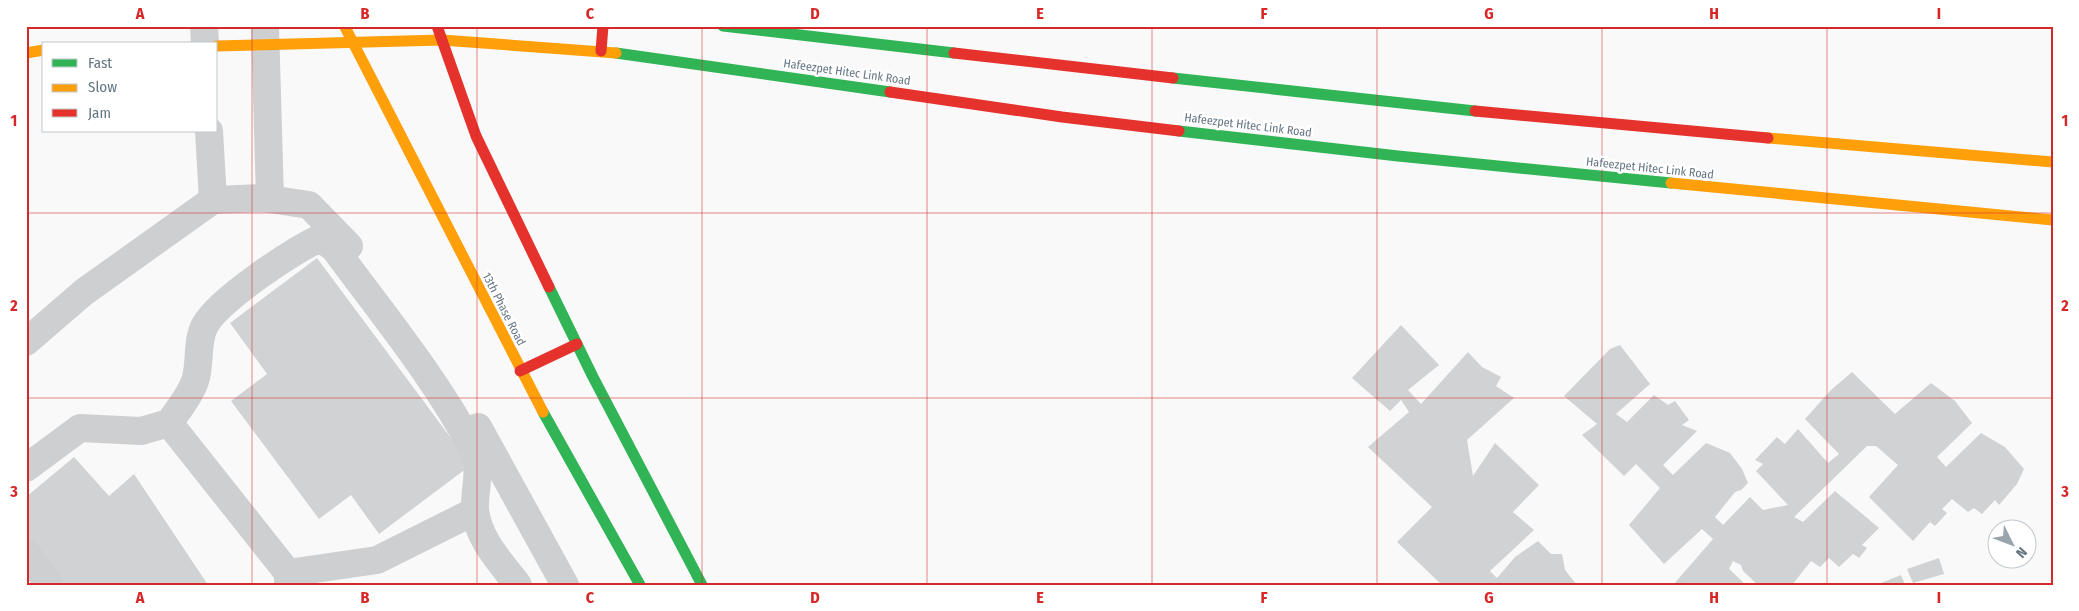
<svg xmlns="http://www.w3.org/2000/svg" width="2079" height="611" viewBox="0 0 2079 611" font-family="'Fira Sans Condensed',sans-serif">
  <rect width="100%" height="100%" fill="#f9f9f9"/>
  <g fill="#d0d2d3">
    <path d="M317,258L471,465L379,534L351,495L319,519L231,401L267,374L230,323Z"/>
    <path d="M1401,325L1439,365L1408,390L1421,404L1468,352L1482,367L1501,377L1496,386L1514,398L1467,440L1473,476L1495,443L1539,485L1513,512L1534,530L1490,571L1497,578L1515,557L1538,541L1551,554H1562L1565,570L1577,585H1442L1397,542L1432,507L1368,447L1409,412L1401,400L1390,411L1352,378Z"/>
    <path d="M1620,345L1650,384L1616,414L1627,422L1654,395L1668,405L1675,401L1689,420L1682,425L1697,431L1663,465L1673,475L1706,443L1730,453L1742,469L1748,483L1741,490L1735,492L1715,517L1723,525L1750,497L1763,510L1788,505L1756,471L1763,464L1755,460L1777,437L1785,444L1798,429L1828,463L1839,454L1805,419L1831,390L1852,372L1895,414L1931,383L1955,401L1972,423L1937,457L1946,467L1981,433L2005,447L2024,469L2017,484L1999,505L1995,500L1982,514L1974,508L1968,512L1952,499L1942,509L1947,513L1935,526L1930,522L1913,541L1869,497L1898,465L1876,446H1867L1794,517L1803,522L1835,491L1879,528L1862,545L1867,548L1859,558L1853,554L1839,567L1829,558L1820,567L1811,561L1792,585H1758L1743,571L1741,565L1733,561L1729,569L1743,582L1741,585H1673L1713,539L1702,529L1664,564L1629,525L1660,488L1636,464L1624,476L1582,435L1597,424L1564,396L1610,349Z"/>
    <path d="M74,457L109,496L134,474L208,585H61L26,541V497Z"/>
    <path d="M1939,558L1944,574L1913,583L1907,569Z"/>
    <path d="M1901,575L1905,585H1876Z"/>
  </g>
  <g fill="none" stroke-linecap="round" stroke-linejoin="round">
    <g stroke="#cecfd0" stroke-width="28">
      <path d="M204,26L205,44"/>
      <path d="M265,26L270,199"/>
      <path d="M209,131L213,200"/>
      <path d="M26,342L84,292L213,200L263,198L309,205L349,246"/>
      <path d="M169,423L288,573V585"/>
      <path d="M478,427L565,585"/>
      <path d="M26,468L80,428L141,431L169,423C178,410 190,396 195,381C201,363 196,342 205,325C220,299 291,252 320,238L334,248C381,312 434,376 472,447C483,467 474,488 475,510C478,539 501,563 518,585"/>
      <path d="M26,553L50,585"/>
      <path d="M288,573L377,560L475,511"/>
    </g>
    <g stroke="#30b455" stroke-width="11">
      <path d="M723,26L954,53"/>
      <path d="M616,53L890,92"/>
      <path d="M1173,78L1475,111"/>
      <path d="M1179,131L1398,156L1671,183"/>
      <path d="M549,287L593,377L702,585"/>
      <path d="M543,412L640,585"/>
    </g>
    <g stroke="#ff9f0a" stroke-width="11">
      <path d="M345,27L543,412"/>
      <path d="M216,46L442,40L616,53"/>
      <path d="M26,53L44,50"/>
      <path d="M1768,138L2053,162"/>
      <path d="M1671,183L2053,220"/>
    </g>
    <g stroke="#e5322d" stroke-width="11">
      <path d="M437,26L476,136L549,287"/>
      <path d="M601,51L603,26"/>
      <path d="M954,53L1173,78"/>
      <path d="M890,92L1062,117L1179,131"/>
      <path d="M1475,111L1768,138"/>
      <path d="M520,371L577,344"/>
    </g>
  </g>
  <path fill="none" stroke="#d62828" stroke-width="1" stroke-opacity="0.55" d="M252,26V585M477,26V585M702,26V585M927,26V585M1152,26V585M1377,26V585M1602,26V585M1827,26V585M26,213H2053M26,398H2053"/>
  <g text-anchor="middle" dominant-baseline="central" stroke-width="5" stroke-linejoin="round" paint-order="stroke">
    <g font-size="12" fill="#657683" stroke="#fff">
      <text transform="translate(847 72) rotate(8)">Hafeezpet Hitec Link Road</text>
      <text transform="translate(1248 125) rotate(7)">Hafeezpet Hitec Link Road</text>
      <text transform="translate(1650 168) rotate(6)">Hafeezpet Hitec Link Road</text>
      <text transform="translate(504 309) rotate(63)">13th Phase Road</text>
    </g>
  </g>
  <rect width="2079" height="611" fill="none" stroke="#ffffff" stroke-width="55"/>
  <rect x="42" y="42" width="175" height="90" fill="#ffffff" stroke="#c1c8cd"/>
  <rect x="52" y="59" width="25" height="8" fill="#30b455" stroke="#c1c8cd"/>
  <text x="88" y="68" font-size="15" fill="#657683">Fast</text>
  <rect x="52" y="84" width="25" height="8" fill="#ff9f0a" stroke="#c1c8cd"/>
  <text x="88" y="92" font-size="15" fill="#657683">Slow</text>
  <rect x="52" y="109" width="25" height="8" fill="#e5322d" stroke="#c1c8cd"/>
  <text x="88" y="118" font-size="15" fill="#657683">Jam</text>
  <g transform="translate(2012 544) rotate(132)"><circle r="24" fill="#ffffff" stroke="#c1c8cd"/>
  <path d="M0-4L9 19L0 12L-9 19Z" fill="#99a4ac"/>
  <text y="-8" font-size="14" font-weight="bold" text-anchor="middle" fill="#657683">N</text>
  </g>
  <rect x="28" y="28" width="2024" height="556" fill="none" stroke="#d62828" stroke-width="2"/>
  <g font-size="16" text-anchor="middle" font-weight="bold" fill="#d62828">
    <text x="140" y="19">A</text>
    <text x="365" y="19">B</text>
    <text x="590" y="19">C</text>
    <text x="815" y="19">D</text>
    <text x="1040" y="19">E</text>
    <text x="1264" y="19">F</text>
    <text x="1489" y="19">G</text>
    <text x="1714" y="19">H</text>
    <text x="1939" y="19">I</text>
    <text x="14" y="126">1</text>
    <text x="2065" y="126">1</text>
    <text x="14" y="311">2</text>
    <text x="2065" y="311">2</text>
    <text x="14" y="497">3</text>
    <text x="2065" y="497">3</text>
    <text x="140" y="603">A</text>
    <text x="365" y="603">B</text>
    <text x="590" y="603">C</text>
    <text x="815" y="603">D</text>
    <text x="1040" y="603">E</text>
    <text x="1264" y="603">F</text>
    <text x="1489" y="603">G</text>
    <text x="1714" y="603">H</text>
    <text x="1939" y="603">I</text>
  </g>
</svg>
